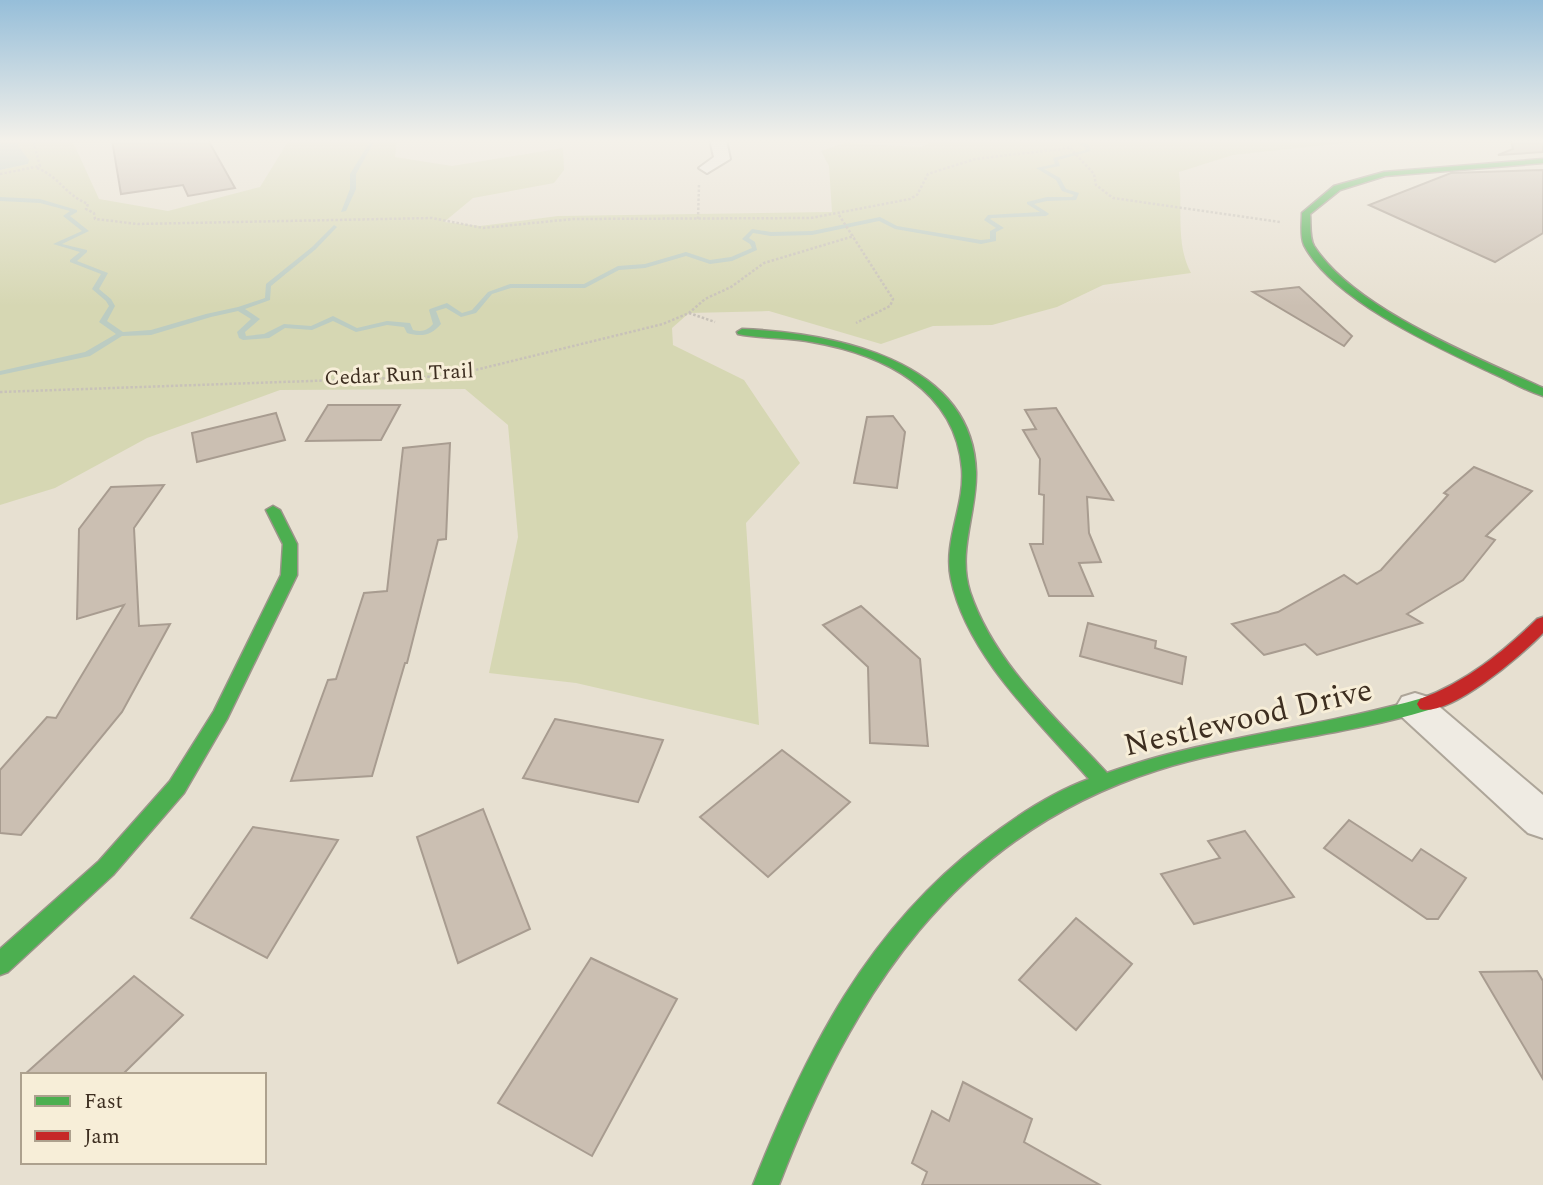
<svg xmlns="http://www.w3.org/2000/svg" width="1543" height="1185" viewBox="0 0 1543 1185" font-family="Spectral,serif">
  <rect width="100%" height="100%" fill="#e7e0d1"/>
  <path fill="#d6d7b3" d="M20,140H72L99,199L168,211L260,187L289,140H397L395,157L452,166L563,148L564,170L554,183L473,198L444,222L480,226L558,216L832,212L829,166L821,151L844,143L921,147L936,140H1373L1233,155L1179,172C1183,205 1175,244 1191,273L1103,285L1057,307L992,325L933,326L881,344L769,311L689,313L672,328L673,345L744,380L800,463L746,523L759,725L576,683L489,673L518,537L508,425L465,389L280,390L147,438L55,488L0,505V170L28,164L18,146Z"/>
  <path fill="#bcccc2" d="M0,140H20L18,146L29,160L28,164L0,170Z"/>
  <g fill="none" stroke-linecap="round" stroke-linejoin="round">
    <g fill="#bcccc2" fill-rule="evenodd">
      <path d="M371,140H375L356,174V189L346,211L341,212L350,189V174Z"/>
      <path d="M1072,140H1078L1089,145L1091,151L1058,160L1060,166L1044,169L1060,178L1066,189L1079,193L1076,200L1047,201L1034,204L1048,213L1049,214L1046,216L992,218L990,219L1004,228L996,232V241L981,244L895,229L879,221L812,235L771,236L753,233L749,238L755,242L757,250L732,261L710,264L686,256L645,268L619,270L585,288H511L492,294L476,313L461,317L446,308L436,311L441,324C431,336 421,337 407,333L404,327L387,325L356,332L333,321L312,330L285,328L269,338L243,340L239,338L237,332L251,319L238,311L211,317L151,335L122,336L90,356L0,375V371L85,352L116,334L99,322L109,306L106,301L92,289L101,274L70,262V260L80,252L53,244L82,231L63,216L70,211L40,203L0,201V197L40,199L77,210V212L70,216L89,231L62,244L87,250V252L77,261L108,273L99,289L111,299L115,306L107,321L123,332L151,330L206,314L238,307L265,298L266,284L312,247L334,225L337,227L336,228L316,249L271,286L270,300L245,309L260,319L245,332L246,336L264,334L284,324L311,326L333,316L357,328L387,321L410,323L413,330C422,332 427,331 433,324L429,310L430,309L447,303L462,313L472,310L488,292L510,284H584L618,266L645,264L686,252L710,260L731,257L752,248L750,244L742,239L752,229L771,232L812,231L880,217L897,226L981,240L990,239V231L996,228L984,220L988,215L1040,212L1027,204V202L1047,197H1072L1074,195L1062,191L1056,180L1036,168L1055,164L1053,158L1086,150L1085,147Z"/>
    </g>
  </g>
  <g fill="#cbbfb2" stroke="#a89c90" stroke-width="2">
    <path d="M112,140H208L235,188L188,196L183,185L121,194Z"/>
    <path d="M1511,140H1543V152L1498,155L1513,149Z"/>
    <path d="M1543,170V233L1495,262L1369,205L1451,173Z"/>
    <path d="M1299,287L1352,336L1344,346L1253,292Z"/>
    <path d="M328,405H400L381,440L306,441Z"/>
    <path d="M1056,408L1113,500L1087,497L1089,533L1101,562L1079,563L1093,596H1049L1030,544H1043L1044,495L1039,494L1040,459L1023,430L1036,429L1025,410Z"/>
    <path d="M276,413L285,440L197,462L192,433Z"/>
    <path d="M893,416L905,432L897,488L854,483L867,417Z"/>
    <path d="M450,443L446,539L438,540L407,663H405L372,776L291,781L328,680L336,679L364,593L387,591L403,448Z"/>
    <path d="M1474,467L1532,491L1486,536L1495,540L1463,580L1407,614L1422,623L1317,655L1305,644L1264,655L1232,624L1278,612L1344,575L1357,584L1381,570L1448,495L1444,493Z"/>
    <path d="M164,485L134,528L139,626L170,624L122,712L21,835L0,833V770L47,717L56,718L124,605L77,619L79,529L111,487Z"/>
    <path d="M861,606L920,659L928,746L870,743L868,667L823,625Z"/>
    <path d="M1088,623L1156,641L1155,648L1186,657L1182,684L1080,656Z"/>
    <path d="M555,719L663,740L638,802L523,778Z"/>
    <path d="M782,750L850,802L768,877L700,817Z"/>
    <path d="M483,809L530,929L458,963L417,837Z"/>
    <path d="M1349,820L1412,861L1421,849L1466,878L1438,919H1427L1324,848Z"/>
    <path d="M253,827L338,840L267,958L191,918Z"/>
    <path d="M1245,831L1294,897L1194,924L1161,874L1220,858L1208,841Z"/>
    <path d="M1076,918L1132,964L1076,1030L1019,980Z"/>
    <path d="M591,958L677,999L592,1156L498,1103Z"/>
    <path d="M1537,971L1543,981V1079L1480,972Z"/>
    <path d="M134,976L183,1015L122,1075H24Z"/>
    <path d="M963,1082L1032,1119L1024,1142L1100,1185H922L927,1172L912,1163L932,1111L949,1121Z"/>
  </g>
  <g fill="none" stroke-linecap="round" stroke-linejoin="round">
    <defs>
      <g id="street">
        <path d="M710,140H726L730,159L707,173L699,168L714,157Z"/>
        <path d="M1415,693L1428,697L1543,795V838L1528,833L1402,717L1396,707L1402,697Z"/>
      </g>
      <g id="fast">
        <path d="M1543,159V163L1385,176L1340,190L1310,214C1311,224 1309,237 1314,246C1354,309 1476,357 1543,388V396C1526,391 1510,381 1494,374C1439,348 1332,300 1304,245C1300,236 1302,223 1302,213L1334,186L1384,172Z"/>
        <path d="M742,329C830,333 973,358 976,472C977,513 957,551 970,592C994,664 1057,719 1107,773C1210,736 1320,728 1426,697L1432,699L1435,704L1432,709C1342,737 1246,742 1158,770C953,835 852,995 779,1185H753C806,1051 867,930 984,841C1015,817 1051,793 1089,779C1039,722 967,656 951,579C943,541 965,506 962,469C956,389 882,354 812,342C788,337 762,339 738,334L737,332Z"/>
        <path d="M273,506L280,510L297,544V575L227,719L184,793L113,875L8,972L0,975V949L99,861L170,781L214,711L281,575L283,544L266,510Z"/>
      </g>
      <path id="jam" d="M1543,617V633C1523,654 1449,718 1420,709L1417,704L1420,699C1466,682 1502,653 1537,619Z"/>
    </defs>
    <use href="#street" stroke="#ada599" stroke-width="4"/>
    <use href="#fast" stroke="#9c958a" stroke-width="3"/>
    <use href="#jam" stroke="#9c958a" stroke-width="3"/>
    <g stroke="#c8c2b9" stroke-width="2.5" stroke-dasharray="2.5 2" stroke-linecap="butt">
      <path d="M33,143L46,140"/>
      <path d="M1070,148L1094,174L1096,185L1113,198L1280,222"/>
      <path d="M37,168C60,177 65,195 88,204L86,209L94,213L95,219L138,224L432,218L483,228L573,219L811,218L910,199L917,195L928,174L975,159L1070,148L1065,140"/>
      <path d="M0,174L40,166L33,140"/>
      <path d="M839,215L893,299L890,306L856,323"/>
      <path d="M698,219L699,185"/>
      <path d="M689,313L715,322"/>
      <path d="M0,392L451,376L663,324L689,313L705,299L731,287L764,263L854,236"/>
    </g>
    <use href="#street" fill="#efebe3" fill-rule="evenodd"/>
    <use href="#fast" fill="#4caf50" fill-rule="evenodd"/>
    <use href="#jam" fill="#c62828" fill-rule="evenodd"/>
  </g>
  <linearGradient id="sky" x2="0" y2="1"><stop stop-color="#96bed9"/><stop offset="0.46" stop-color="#f4f1ea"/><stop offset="1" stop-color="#f4f1ea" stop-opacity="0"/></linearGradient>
  <rect width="1543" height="306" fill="url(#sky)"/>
  <g text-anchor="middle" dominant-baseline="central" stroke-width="6" stroke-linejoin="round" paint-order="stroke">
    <g font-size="21" fill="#3d2e20" stroke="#f7eed8">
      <text transform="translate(399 375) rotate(-3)">Cedar Run Trail</text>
    </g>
    <g font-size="32" fill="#3d2e20" stroke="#f7eed8">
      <text transform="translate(1248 718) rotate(-13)">Nestlewood Drive</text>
    </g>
  </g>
  <rect x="21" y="1073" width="245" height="91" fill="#f7eed8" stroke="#ada18e" stroke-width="2"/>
  <rect x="35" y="1096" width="35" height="10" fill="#4caf50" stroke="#ada18e" stroke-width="2"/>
  <text x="84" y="1108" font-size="21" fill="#3d2e20">Fast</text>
  <rect x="35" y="1131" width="35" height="10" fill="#c62828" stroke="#ada18e" stroke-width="2"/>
  <text x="84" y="1143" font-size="21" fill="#3d2e20">Jam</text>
</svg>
